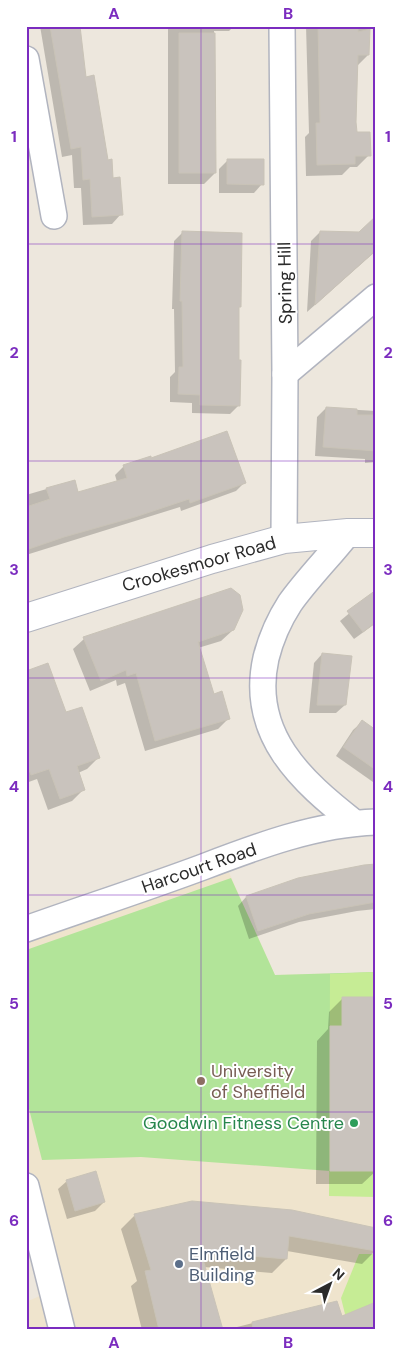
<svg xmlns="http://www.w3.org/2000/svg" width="402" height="1356" viewBox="0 0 402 1356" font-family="'DM Sans',sans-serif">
  <rect width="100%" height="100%" fill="#ede7dd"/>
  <path fill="#efe4cd" d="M223,859L275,975L376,972V1330H26V1302L53,1290L26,1186V929Z"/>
  <path fill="#b2e499" d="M231,878L275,975L376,972V997L330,1026V1171L141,1157L42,1160L26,1097V950Z"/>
  <g fill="#c6ec95">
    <path d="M376,972V1197L329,1196L330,974Z"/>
    <path d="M359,1254H376V1330H349L341,1298Z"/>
  </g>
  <g fill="#0003">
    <path d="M40,26H79L85,78L121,214L112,224L83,225L81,188H74L72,155L62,157Z"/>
    <path d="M168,26H234L229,31H214L215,173L204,184H168Z"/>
    <path d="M306,26H368V55L357,66L355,122L356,133L369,155L357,167H350L342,175L306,176L305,137L309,133Z"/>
    <path d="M228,160L262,184L254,193H219V169Z"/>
    <path d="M376,217V251L307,312L311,241L320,232L359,234Z"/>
    <path d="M183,232L240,306L238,309L239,405L230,414L192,413V403L170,402V377L175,372L174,309H172L174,241Z"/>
    <path d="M326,408L376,411V462L365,463V459L315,456L317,417Z"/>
    <path d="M150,460L244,483L236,491L181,511L180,507L26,555V495L74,481L78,493L117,482L115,475L124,466Z"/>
    <path d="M376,591V623L354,639L340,621Z"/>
    <path d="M233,630L221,641L198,648L213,695L229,718L218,729L145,751L125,683L117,686L116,680L90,691L73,649L84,639Z"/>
    <path d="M322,654L345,705L336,713H309L314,663Z"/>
    <path d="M26,672L65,714L99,757L87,769L78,773L84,789L72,801L48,810L37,779L26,783Z"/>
    <path d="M362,722L376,731V779L373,782L336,756L353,730Z"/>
    <path d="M376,865V909L357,911L299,922L249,939L238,906L246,897Z"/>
    <path d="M343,998L376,1171L362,1184H316L317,1041L328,1029L329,1012Z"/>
    <path d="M67,1181L104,1202L95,1211L67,1219L58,1189Z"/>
    <path d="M192,1202L376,1250L362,1264L287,1251L286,1259L272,1273L204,1267L222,1330H142L131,1286L137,1281L121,1229L135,1215Z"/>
    <path d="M336,1302L341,1318L376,1330H225Z"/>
  </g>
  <g fill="#c9c3bd" stroke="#c9c3b7">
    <path d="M50,26H80L86,77L94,75L108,160L112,159L113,178L120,177L123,215L92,217L90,179L83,180L81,147L71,149Z"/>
    <path d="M318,26H358V32L370,29L369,55H358L356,122L357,132H370L371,156H355V164L317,165L316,123H320Z"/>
    <path d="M179,33H215L216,173H179Z"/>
    <path d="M227,159H264V185L227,184Z"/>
    <path d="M376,216V250L315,305L320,231L359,232Z"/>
    <path d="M182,231L242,233L241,307H239V360H241L240,406L200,405V395L178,394L179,367H183L182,301H180Z"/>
    <path d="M326,407L357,409V415H376V451L323,447Z"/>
    <path d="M227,431L246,483L190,503L189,499L135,517L64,537L26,550V507L50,499L46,488L75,480L78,492L127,478L123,465L151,456V458Z"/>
    <path d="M231,588L240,595L243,610L234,630L198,642L214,694L222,691L230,719L155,741L136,673L127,676L126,670L101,681L83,637Z"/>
    <path d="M376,590V622L363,632L347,611Z"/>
    <path d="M322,653L352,656L346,705H317Z"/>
    <path d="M48,663L66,712L82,707L100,758L77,766L85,790L60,799L49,769L31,775L26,763V671Z"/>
    <path d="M362,720L376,730V770L343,747Z"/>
    <path d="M376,864V902L309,914L258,931L246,896L298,878L364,865Z"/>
    <path d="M342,997H376V1171H330V1026H342Z"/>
    <path d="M96,1171L105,1202L75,1211L66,1180Z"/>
    <path d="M192,1201L292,1210L376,1228V1251L289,1236L287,1259L201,1252L223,1330H159L145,1271L151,1270L134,1214Z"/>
    <path d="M337,1301L342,1316L376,1302V1330H253L252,1322Z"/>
  </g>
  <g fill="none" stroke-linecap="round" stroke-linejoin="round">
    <defs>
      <g id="minor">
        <path d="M282,26L285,374L284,539"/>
        <path d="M26,59L54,216"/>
        <path d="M285,374L376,297"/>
        <path d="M348,533C330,556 307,579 290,603C279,620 271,638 266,658C249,734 301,781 355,823"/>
        <path d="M26,929C85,908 144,889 203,867C258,846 316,824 376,822"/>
        <path d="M26,1186L62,1330"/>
      </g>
      <path id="tertiary" d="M26,618L212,559L284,539L348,533H376"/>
    </defs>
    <use href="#minor" stroke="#b1b4bf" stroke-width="28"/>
    <use href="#tertiary" stroke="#b1b4bf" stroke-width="30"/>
    <use href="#minor" stroke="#fff" stroke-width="25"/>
    <use href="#tertiary" stroke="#fff" stroke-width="28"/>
  </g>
  <path fill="none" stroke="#7b2cbf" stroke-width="1" stroke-opacity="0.55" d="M201,26V1330M26,244H376M26,461H376M26,678H376M26,895H376M26,1112H376"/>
  <circle fill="#8d6e63" stroke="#fff" stroke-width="2" cx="201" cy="1081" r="5"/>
  <circle fill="#2e9e5b" stroke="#fff" stroke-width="2" cx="354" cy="1123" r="5"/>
  <circle fill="#5c6f8a" stroke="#fff" stroke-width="2" cx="179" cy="1264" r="5"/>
  <g text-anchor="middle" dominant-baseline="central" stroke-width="4" stroke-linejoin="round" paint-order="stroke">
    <g font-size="18" fill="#2b2b2b" stroke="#fff">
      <text transform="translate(285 283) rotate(-91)">Spring Hill</text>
      <text transform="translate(199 564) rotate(-16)">Crookesmoor Road</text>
      <text transform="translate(199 868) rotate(-19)">Harcourt Road</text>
    </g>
    <g font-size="18" fill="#785e54" stroke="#fff" text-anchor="start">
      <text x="211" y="1071">University<tspan x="211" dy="21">of Sheffield</tspan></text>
    </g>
    <g font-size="18" fill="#27864d" stroke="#fff" text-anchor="end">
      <text x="344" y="1123">Goodwin Fitness Centre</text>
    </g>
    <g font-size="18" fill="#4e5e75" stroke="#fff" text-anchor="start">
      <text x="189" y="1254">Elmfield<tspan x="189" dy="21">Building</tspan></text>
    </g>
  </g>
  <rect width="402" height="1356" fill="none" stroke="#ffffff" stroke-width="55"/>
  <g transform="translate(330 1284) rotate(41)" stroke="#ffffff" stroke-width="4" paint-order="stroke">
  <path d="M0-4L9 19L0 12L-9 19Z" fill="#2b2b2b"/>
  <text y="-8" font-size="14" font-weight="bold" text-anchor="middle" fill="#2b2b2b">N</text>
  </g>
  <rect x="28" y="28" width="346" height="1300" fill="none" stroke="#7b2cbf" stroke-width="2"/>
  <g font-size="16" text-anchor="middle" font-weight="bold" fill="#7b2cbf">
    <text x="114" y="19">A</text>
    <text x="288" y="19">B</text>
    <text x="14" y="142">1</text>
    <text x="388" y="142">1</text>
    <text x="14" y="358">2</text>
    <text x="388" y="358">2</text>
    <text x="14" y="575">3</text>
    <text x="388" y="575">3</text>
    <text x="14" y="792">4</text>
    <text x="388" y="792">4</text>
    <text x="14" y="1009">5</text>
    <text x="388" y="1009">5</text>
    <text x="14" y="1226">6</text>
    <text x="388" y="1226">6</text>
    <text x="114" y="1348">A</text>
    <text x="288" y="1348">B</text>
  </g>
</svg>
